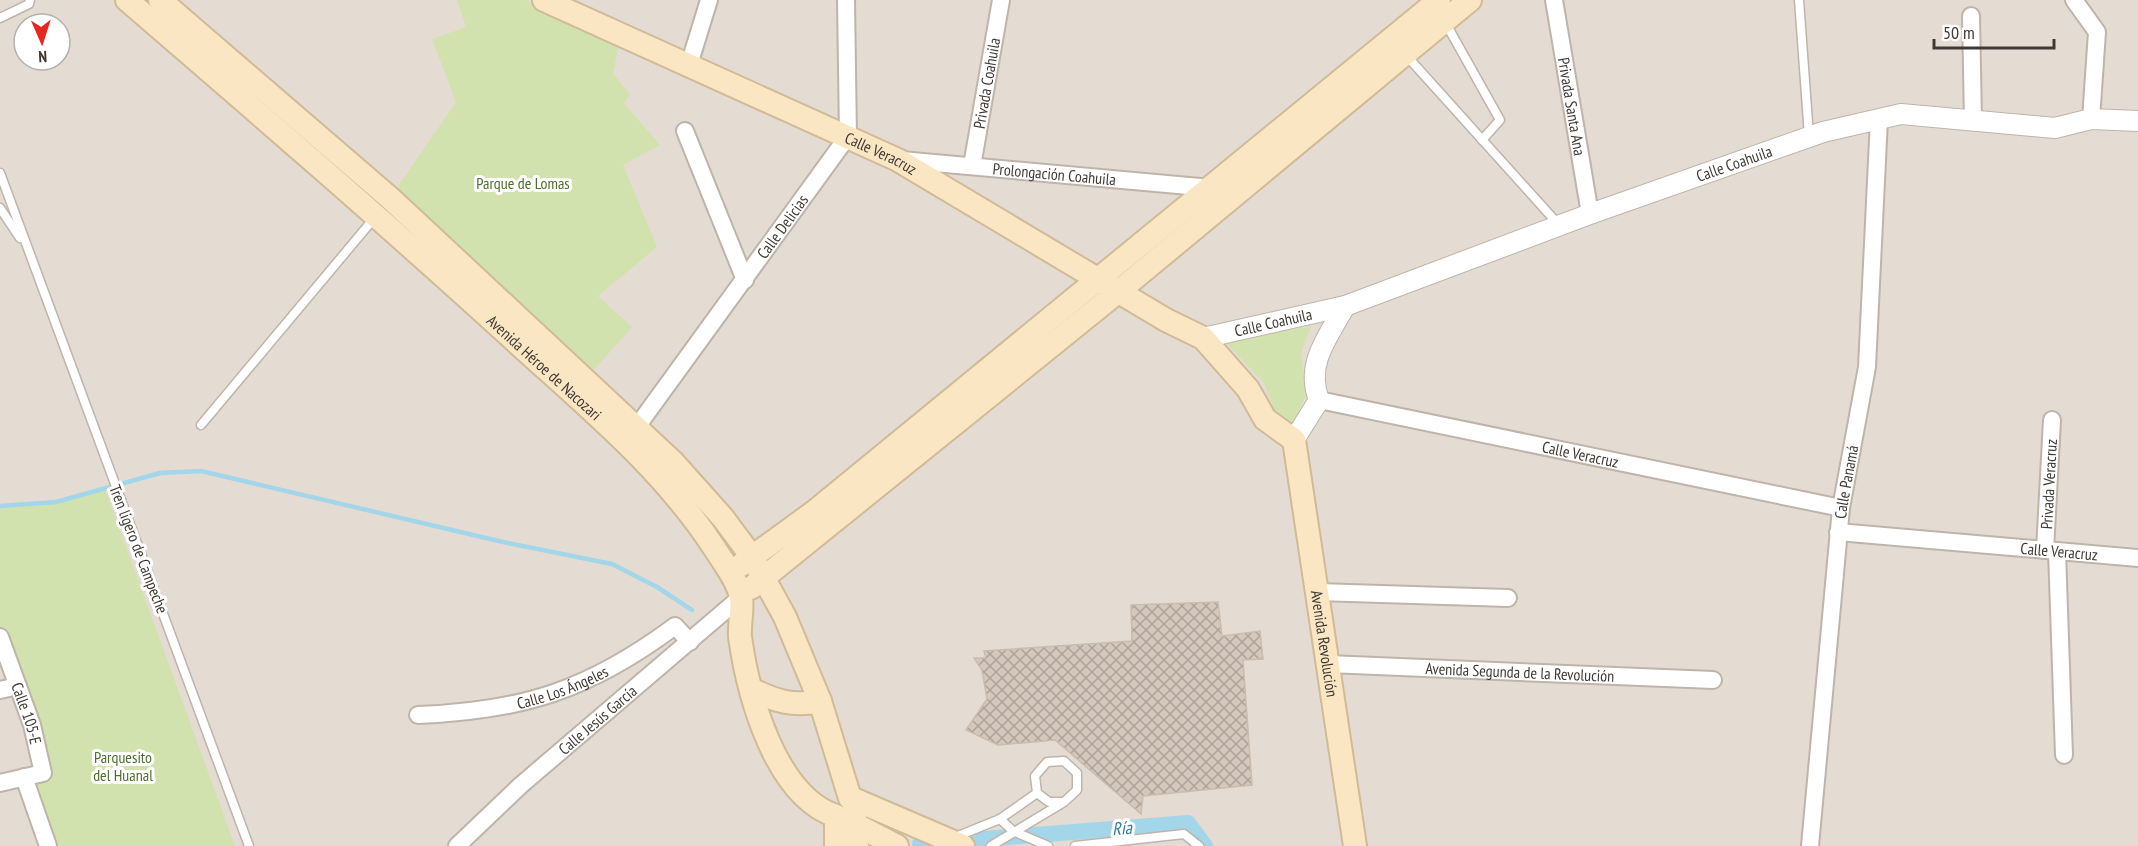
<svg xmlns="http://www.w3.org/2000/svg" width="2138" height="846" viewBox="0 0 2138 846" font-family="'PT Sans Narrow',sans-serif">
  <defs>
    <pattern id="building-cross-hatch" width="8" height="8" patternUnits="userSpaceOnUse" patternTransform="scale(1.5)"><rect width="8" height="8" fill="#d4c8bd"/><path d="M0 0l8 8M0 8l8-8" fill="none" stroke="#aea39a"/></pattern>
  </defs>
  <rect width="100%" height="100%" fill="#f0eae3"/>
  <path fill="#e4dcd2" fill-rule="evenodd" d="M0,0H2138V846H0ZM24,24H60V60H24Z"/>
  <g fill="#d1e2ae">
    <path d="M457,0H526L619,43L613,74L630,94L624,103L660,145L623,165L657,247L598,296L632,327L585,380L390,198L456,102L432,39L466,27Z"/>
    <path d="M1311,326L1301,353L1306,395L1293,423L1274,409L1264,383L1225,342Z"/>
    <path d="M105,489L235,846H50L24,777L43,773L0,629V506L56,502Z"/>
  </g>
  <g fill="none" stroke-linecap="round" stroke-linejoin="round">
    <path stroke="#a3d6e9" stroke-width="4.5" d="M0,506L56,502L160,473L201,471L503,542L612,564L657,587L692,610"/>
    <path stroke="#a3d6e9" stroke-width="16" d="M920,844L1188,823L1205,846"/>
  </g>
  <path fill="url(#building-cross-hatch)" stroke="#cbbcad" stroke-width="1.5" d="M1218,602L1222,636L1260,631L1263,659L1243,660L1252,785L1143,796L1141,814L1055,740L998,745L966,730L987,699L982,670L974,658H986L984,651L1132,641L1131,605Z"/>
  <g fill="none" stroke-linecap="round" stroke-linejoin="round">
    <defs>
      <g id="service">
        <path d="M1799,0L1809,136"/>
        <path d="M0,18L29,4L30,0"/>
        <path d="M1445,22L1500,120L1482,140"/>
        <path d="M1405,54L1559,225"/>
        <path d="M0,173L249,846"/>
        <path d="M0,208L20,238"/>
        <path d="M201,425L376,216"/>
        <path d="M1000,819L1013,831L1048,846"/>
        <path d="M953,838L1000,819L1037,793"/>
        <path d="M991,846L1064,802L1077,790V773L1064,761L1047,762L1035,776L1037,793L1049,802H1064"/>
        <path d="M1075,846L1184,834L1199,846"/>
      </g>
      <g id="minor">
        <path id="s1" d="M1554,0L1590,214"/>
        <path d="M2074,0L2097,32L2091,119"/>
        <path d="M1971,16L1973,121"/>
        <path d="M689,65L709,0"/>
        <path d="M685,131L745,280"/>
        <path id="s2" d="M901,160L1211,188"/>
        <path id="s3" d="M972,166L1001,0"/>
        <path id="s4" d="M1319,400L1841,508"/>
        <path id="s5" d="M628,432L636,428L848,136L846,0"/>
        <path id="s6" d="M1838,532L2138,558"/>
        <path id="s7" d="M2045,550L2052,420"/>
        <path d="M2057,551L2064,755"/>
        <path d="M1318,592L1508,598"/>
        <path id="s8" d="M0,637L32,725L43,773L0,783"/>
        <path id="s9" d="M1328,664L1713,680"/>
        <path d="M0,690L18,686"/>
        <path id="s10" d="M418,715C523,711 589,690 675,626L690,642"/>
        <path d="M24,777L48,846"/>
        <path id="s11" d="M457,846L521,785L741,597"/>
        <path id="s12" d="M1810,846L1841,508L1867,367L1879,119"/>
      </g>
      <g id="tertiary">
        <path id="s13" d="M1203,338L1345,306L1590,214L1823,132L1901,114L2055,128L2091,119L2138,121"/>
        <path d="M1294,440L1319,400C1305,364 1328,337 1345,306"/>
      </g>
      <g id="secondary">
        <path id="s14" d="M127,0C257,112 387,224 514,340C585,405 662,467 715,549C724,563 738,581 741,598C743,610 739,624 740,637C748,694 775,796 836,816V846"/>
        <path d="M160,0L390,198L673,462L723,518L752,557L785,617L820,701L850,798L858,801L853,823L857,846"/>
        <path id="s15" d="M544,0L898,160L1166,320L1203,338L1248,389L1265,419L1294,440L1355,846"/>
        <path d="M741,565L814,512L1439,0"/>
        <path d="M751,588L1119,291L1470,0"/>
        <path d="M751,689C775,701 793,707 820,701"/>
        <path d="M858,801L963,846"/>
        <path d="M843,818L897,846"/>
      </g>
    </defs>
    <use href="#service" stroke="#beb4aa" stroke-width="11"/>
    <use href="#minor" stroke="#beb4aa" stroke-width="20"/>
    <use href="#tertiary" stroke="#beb4aa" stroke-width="22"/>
    <use href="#secondary" stroke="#d0ba98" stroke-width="26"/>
    <use href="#service" stroke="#fff" stroke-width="8"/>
    <use href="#minor" stroke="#fff" stroke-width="16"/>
    <use href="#tertiary" stroke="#fff" stroke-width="20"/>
    <use href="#secondary" stroke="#fae6c3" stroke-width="22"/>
  </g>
  <g text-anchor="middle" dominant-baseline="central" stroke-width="6" stroke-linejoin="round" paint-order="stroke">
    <g font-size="16" fill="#413a34" stroke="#fff">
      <text stroke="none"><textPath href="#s3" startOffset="84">Privada Coahuila</textPath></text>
      <text stroke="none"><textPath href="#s1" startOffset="108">Privada Santa Ana</textPath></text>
      <text stroke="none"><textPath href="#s15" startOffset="370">Calle Veracruz</textPath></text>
      <text stroke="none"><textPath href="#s13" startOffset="560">Calle Coahuila</textPath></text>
      <text stroke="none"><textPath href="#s2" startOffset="154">Prolongación Coahuila</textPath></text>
      <text stroke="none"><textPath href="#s5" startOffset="258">Calle Delicias</textPath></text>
      <text stroke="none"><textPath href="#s13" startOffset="72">Calle Coahuila</textPath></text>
      <text stroke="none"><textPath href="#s14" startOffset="556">Avenida Héroe de Nacozari</textPath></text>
      <text stroke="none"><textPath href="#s4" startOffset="267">Calle Veracruz</textPath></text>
      <text stroke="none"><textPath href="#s12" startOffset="366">Calle Panamá</textPath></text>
      <text stroke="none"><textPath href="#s7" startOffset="66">Privada Veracruz</textPath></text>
      <text transform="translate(139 549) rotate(69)">Tren ligero de Campeche</text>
      <text stroke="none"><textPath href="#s6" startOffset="222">Calle Veracruz</textPath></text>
      <text stroke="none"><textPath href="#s15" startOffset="1086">Avenida Revolución</textPath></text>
      <text stroke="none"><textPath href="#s9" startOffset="192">Avenida Segunda de la Revolución</textPath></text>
      <text stroke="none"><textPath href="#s10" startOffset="148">Calle Los Ángeles</textPath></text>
      <text stroke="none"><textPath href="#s8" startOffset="81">Calle 105-E</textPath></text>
      <text stroke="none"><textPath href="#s11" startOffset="189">Calle Jesús García</textPath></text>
    </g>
    <g font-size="16" fill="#4e6e2c" stroke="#fff">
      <text x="523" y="183">Parque de Lomas</text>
      <text x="123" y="757">Parquesito<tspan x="123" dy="18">del Huanal</tspan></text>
    </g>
    <g font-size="18" font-style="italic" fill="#347e9d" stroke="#fff">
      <text transform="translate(1122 828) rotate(-4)">Ría</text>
    </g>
  </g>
  <g transform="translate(42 42) rotate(177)"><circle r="28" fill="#ffffff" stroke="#b3b0ae" stroke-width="1.5"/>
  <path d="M0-4.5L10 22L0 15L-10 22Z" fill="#e92521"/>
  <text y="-9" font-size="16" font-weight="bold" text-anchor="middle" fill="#413a34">N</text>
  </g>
  <path d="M1934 39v9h120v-9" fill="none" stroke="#413a34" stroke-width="3"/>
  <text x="1943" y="39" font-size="18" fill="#413a34" stroke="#ffffff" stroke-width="4.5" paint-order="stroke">50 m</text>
</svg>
